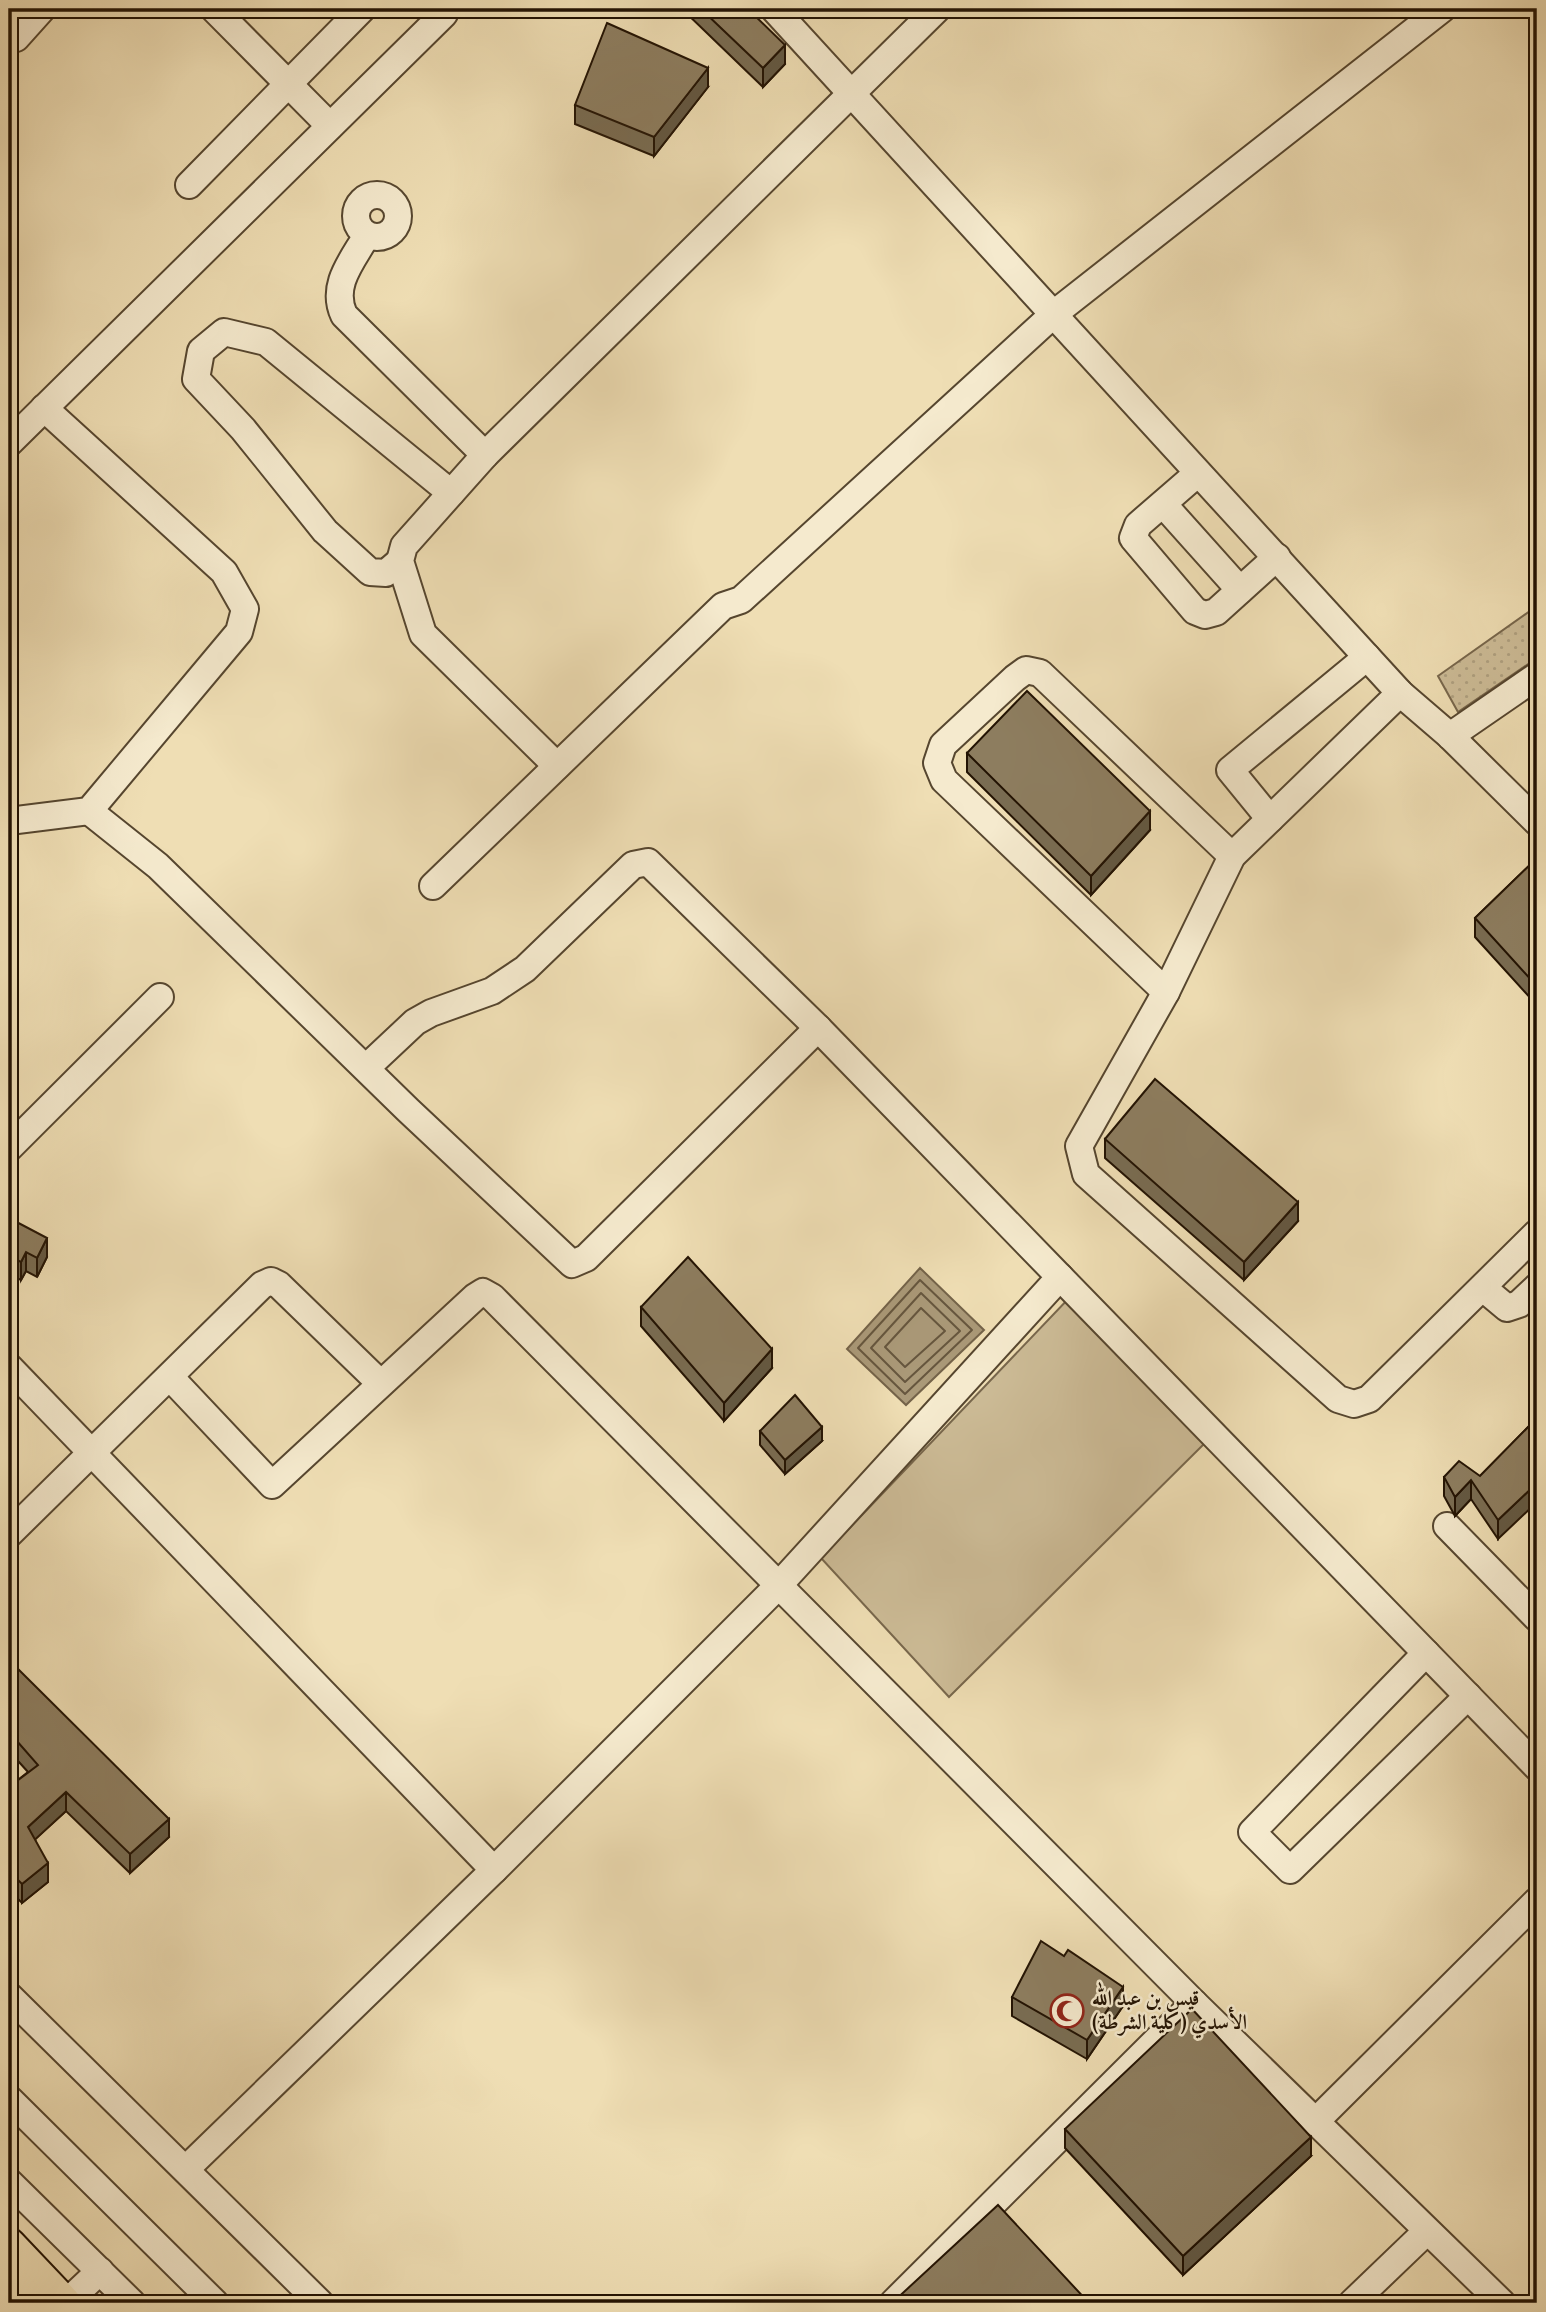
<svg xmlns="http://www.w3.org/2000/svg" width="1546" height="2312" viewBox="0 0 1546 2312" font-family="Vollkorn,Amiri,serif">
  <defs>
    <pattern id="grass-dots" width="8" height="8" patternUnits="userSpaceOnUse" patternTransform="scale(1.75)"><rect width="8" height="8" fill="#ccbb96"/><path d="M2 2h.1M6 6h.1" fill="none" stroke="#afa080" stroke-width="1.8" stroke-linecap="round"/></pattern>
  </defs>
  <rect width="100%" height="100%" fill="#efdeb4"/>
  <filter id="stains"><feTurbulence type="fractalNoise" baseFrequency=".00286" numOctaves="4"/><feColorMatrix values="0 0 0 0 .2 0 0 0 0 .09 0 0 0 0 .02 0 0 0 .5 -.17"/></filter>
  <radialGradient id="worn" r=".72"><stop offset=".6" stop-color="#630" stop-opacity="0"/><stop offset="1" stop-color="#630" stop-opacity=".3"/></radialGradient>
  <path fill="url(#grass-dots)" stroke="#78674c" stroke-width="2" d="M1537,606V658L1458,712L1438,676Z"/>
  <path fill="#ccbb96" stroke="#78674c" stroke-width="2" d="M1071,1296L1213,1435L949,1697L821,1558Z"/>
  <path fill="#aa9978" stroke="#746349" stroke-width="2" d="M920,1268L984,1330L906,1405L847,1349Z"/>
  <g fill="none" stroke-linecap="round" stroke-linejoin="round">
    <g stroke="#66563e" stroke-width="2">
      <path d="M920,1280L972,1330L905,1394L858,1348Z"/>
      <path d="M921,1293L960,1331L905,1382L871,1348Z"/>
      <path d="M921,1308L945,1331L905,1367L885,1347Z"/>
    </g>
    <defs>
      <g id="minor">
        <path d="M214,9L330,126"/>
        <path d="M774,9L1400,693L1450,736L1537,822"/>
        <path d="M16,38L42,9"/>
        <path d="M189,185L362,9"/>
        <circle cx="377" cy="216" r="21"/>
        <path d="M367,235C353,260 330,285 344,315L485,455"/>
        <path d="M9,443L444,14L439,9"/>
        <path d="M1198,473L1138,525L1133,538L1195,611L1205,615L1216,612L1277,557"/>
        <path d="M1163,504L1240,590"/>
        <path d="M400,561L386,573L370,572L325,531L243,429L196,379L201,351L224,332L266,342L451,493"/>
        <path d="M1400,693L1232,856L1166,992L1079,1146L1086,1174L1338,1399L1354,1404L1369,1399L1537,1233"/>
        <path d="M1450,736L1537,676"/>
        <path d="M557,766L423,634L400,561L404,546L485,455L937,9"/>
        <path d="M89,811L158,866L408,1110L572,1264L586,1258L818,1028"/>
        <path d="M1270,819L1230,770L1367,657"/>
        <path d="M9,821L89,811L239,632L245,609L224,572L44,408"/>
        <path d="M433,886L723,606L741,600L1055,313L1442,9"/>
        <path d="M1166,992L944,780L937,763L943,745L1015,678L1026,670L1040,673L1232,856"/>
        <path d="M9,1148L160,997"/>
        <path d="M1060,1277L1537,1767"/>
        <path d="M1483,1288L1507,1308L1519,1304L1537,1287"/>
        <path d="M9,1367L494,1870"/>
        <path d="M170,1377L272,1485L475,1297L483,1292L492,1297L1194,2003L1502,2303"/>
        <path d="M1447,1526L1537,1618"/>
        <path d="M9,1534L262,1285L271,1281L279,1285L379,1382"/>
        <path d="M1426,1653L1252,1832L1290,1870L1468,1696"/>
        <path d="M9,1996L320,2303"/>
        <path d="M9,2099L215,2303"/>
        <path d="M1315,2122L1537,1901"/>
        <path d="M186,2169L494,1870L778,1586L1060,1277L818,1028L648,862L633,865L525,969L492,991L431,1013L415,1022L366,1068"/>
        <path d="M9,2182L132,2303"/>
        <path d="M66,2303L100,2271"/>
        <path d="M893,2303L1194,2003"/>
        <path d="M1352,2303L1427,2231"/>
      </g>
      <path id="major" d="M9,2245L64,2303"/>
      <path id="highway" d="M9,2283L27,2303"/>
    </defs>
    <use href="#minor" stroke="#56462f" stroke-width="30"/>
    <use href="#major" stroke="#231303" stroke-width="37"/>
    <use href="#highway" stroke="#231303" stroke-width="42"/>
    <use href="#minor" stroke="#f5eace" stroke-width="26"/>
    <use href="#major" stroke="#efdeb4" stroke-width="33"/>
    <use href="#highway" stroke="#efdeb4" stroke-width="38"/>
  </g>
  <g fill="#796c52" stroke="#231303" stroke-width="2">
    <path d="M682,9H748L785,64L763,87Z"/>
    <path d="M708,87L654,156L575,124V105Z"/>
    <path d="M967,753L1150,830L1091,895L967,772Z"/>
    <path d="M1537,858V996L1533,1001L1475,937V918Z"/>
    <path d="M1105,1139L1298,1221L1244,1280L1105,1158Z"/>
    <path d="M9,1218L47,1257L37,1277L26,1271L21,1280L9,1273Z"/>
    <path d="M641,1307L772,1368L724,1421L641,1326Z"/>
    <path d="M1537,1320V1346L1534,1342V1323Z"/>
    <path d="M1537,1418L1498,1539L1471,1499L1455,1516L1444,1496V1477L1480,1476Z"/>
    <path d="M760,1431L822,1441L785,1474L760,1445Z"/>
    <path d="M9,1660L169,1837L130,1873L66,1811L35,1839L48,1882L22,1903L9,1890V1787L28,1772L9,1751Z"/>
    <path d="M1012,1997L1123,2006L1087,2059L1012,2016Z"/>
    <path d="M1065,2129L1311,2156L1183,2275L1065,2148Z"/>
  </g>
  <g fill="#635842" stroke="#231303" stroke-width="2">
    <path d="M785,45V64L763,87V68Z"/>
    <path d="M708,68V87L654,156V137Z"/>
    <path d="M1150,811V830L1091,895V876Z"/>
    <path d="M1537,977V996L1533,1001V982Z"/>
    <path d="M1298,1202V1221L1244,1280V1262Z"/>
    <path d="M47,1238V1257L37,1277V1258Z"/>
    <path d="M26,1252V1271L21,1280V1262Z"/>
    <path d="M772,1349V1368L724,1421V1403Z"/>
    <path d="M822,1427V1441L785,1474V1460Z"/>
    <path d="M1471,1480V1499L1455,1516V1497Z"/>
    <path d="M1537,1483V1502L1498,1539V1520Z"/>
    <path d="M66,1792V1811L28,1846V1827Z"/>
    <path d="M169,1819V1837L130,1873V1854Z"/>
    <path d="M48,1863V1882L22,1903V1884Z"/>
    <path d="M1123,1987V2006L1087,2059V2040Z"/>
    <path d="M1311,2137V2156L1183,2275V2256Z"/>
  </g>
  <g fill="#8d7d5f" stroke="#231303" stroke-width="2">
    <path d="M701,9H748L785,45L763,68Z"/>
    <path d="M607,23L708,68L654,137L575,105Z"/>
    <path d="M1027,691L1150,811L1091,876L967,753Z"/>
    <path d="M1537,858V977L1533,982L1475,918Z"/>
    <path d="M1155,1079L1298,1202L1244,1262L1105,1139Z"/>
    <path d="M9,1218L47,1238L37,1258L26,1252L21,1262L9,1255Z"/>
    <path d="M688,1257L772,1349L724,1403L641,1307Z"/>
    <path d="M795,1395L822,1427L785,1460L760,1431Z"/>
    <path d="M1537,1418V1483L1498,1520L1471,1480L1455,1497L1444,1477L1459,1461L1480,1476Z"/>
    <path d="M9,1660L169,1819L130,1854L66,1792L28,1827L48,1863L22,1884L9,1871V1787L38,1765L9,1732Z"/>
    <path d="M1041,1941L1064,1956L1068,1950L1123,1987L1087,2040L1012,1997Z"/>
    <path d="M1192,2009L1311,2137L1183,2256L1065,2129Z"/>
    <path d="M998,2205L1089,2303H892Z"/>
  </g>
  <defs>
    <symbol id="mosque-ring" viewBox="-11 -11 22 22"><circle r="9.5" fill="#f5eace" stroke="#8f2418" stroke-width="1.5"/><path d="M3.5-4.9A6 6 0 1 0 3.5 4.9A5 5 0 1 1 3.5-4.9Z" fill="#8f2418"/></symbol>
  </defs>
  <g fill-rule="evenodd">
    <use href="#mosque-ring" x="1048" y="1992" width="38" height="38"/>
  </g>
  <g text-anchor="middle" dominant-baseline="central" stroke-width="5" stroke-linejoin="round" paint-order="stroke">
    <g font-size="21" font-weight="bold" fill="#231303" stroke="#f5eace" text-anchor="start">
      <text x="1092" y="1999">قيس بن عبد الله<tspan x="1092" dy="24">الأسدي (كلية الشرطة)</tspan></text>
    </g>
  </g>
  <rect width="1546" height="2312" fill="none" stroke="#efdeb4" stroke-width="35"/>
  <rect x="10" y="10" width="1525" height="2291" fill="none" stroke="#231303" stroke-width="3.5"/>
  <rect x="18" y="18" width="1511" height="2277" fill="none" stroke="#231303" stroke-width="2"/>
  <rect width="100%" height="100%" filter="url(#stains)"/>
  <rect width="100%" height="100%" fill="url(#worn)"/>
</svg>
